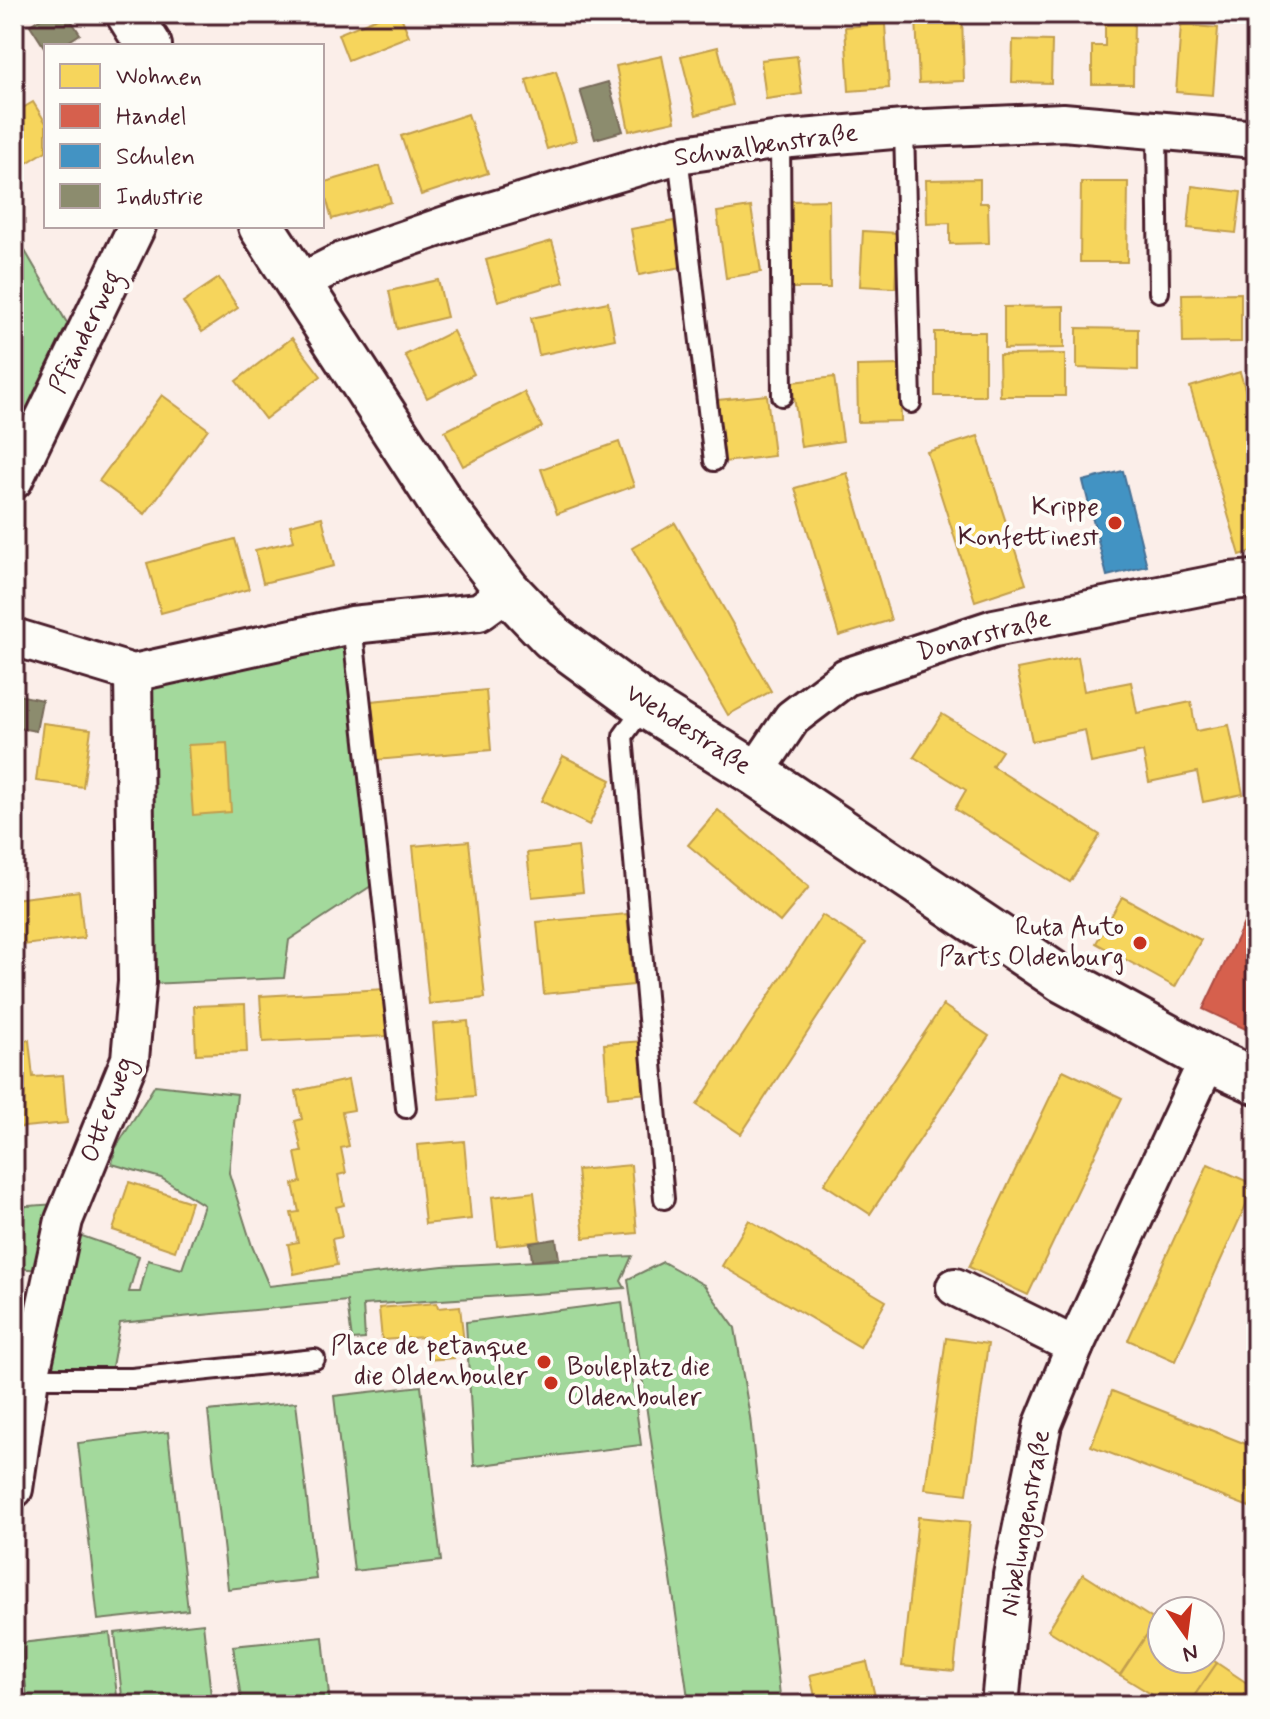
<svg xmlns="http://www.w3.org/2000/svg" width="1270" height="1719" viewBox="0 0 1270 1719" font-family="Mynerve,sans-serif">
  <rect width="100%" height="100%" fill="#fbeee9"/>
  <filter id="ink" filterUnits="userSpaceOnUse"><feTurbulence type="fractalNoise" baseFrequency=".0125" numOctaves="2"/><feDisplacementMap in="SourceGraphic" scale="16" xChannelSelector="R" yChannelSelector="G"/><feConvolveMatrix kernelMatrix="1 2 1 2 8 2 1 2 1" color-interpolation-filters="sRGB"/></filter>
  <g filter="url(#ink)">
    <g fill="#a3d99c" stroke="#767c64" stroke-width="2">
      <path d="M14,232L77,340L14,458Z"/>
      <path d="M347,638L371,886L289,940L284,978L149,984L145,680Z"/>
      <path d="M155,1085L237,1094L229,1173L252,1246L269,1286L443,1266L632,1256L621,1281L625,1288L363,1305L365,1339L352,1340L347,1301L120,1323L111,1372H38L68,1231L139,1256L129,1292H140L148,1260L182,1269L204,1205L161,1178L112,1164L115,1149Z"/>
      <path d="M56,1204L44,1270L14,1268V1207Z"/>
      <path d="M663,1262L704,1285L735,1328L750,1417L781,1705H689L628,1279Z"/>
      <path d="M622,1302L641,1445L474,1466L466,1322Z"/>
      <path d="M421,1386L441,1561L354,1571L334,1396Z"/>
      <path d="M296,1402L316,1579L228,1589L208,1411Z"/>
      <path d="M168,1432L188,1610L98,1620L78,1443Z"/>
      <path d="M203,1623L212,1705H123L115,1633Z"/>
      <path d="M110,1633L118,1705H28L21,1643Z"/>
      <path d="M323,1637L330,1705H242L233,1646Z"/>
    </g>
    <g fill="#f6d55c" stroke="#c29e4d" stroke-width="2">
      <path d="M387,14H400L409,36L348,60L338,34Z"/>
      <path d="M962,15L964,81L919,83L916,17Z"/>
      <path d="M1105,19L1134,20L1133,84H1092V46H1105Z"/>
      <path d="M885,24L889,88L849,91L845,27Z"/>
      <path d="M1181,25L1218,28L1213,95L1176,92Z"/>
      <path d="M1013,40L1052,41L1051,83L1012,82Z"/>
      <path d="M718,47L733,105L696,115L681,56Z"/>
      <path d="M662,56L675,121L629,131L616,66Z"/>
      <path d="M797,56L802,94L766,99L761,60Z"/>
      <path d="M556,71L576,140L547,149L526,80Z"/>
      <path d="M33,102L46,123V151L14,171V113Z"/>
      <path d="M468,114L488,173L421,195L401,136Z"/>
      <path d="M380,166L391,202L332,219L322,183Z"/>
      <path d="M980,179V203H988L989,243L950,244V223L927,224L926,180Z"/>
      <path d="M1081,182H1128L1127,262H1080Z"/>
      <path d="M1192,186L1241,192L1236,233L1188,228Z"/>
      <path d="M829,200L830,288H790V201Z"/>
      <path d="M751,207L761,272L726,278L717,212Z"/>
      <path d="M674,221L682,267L639,275L631,229Z"/>
      <path d="M863,231L898,233L895,288L860,286Z"/>
      <path d="M552,241L564,282L498,301L486,260Z"/>
      <path d="M219,278L238,308L202,332L183,302Z"/>
      <path d="M438,280L447,317L397,329L389,291Z"/>
      <path d="M1241,293V342L1183,343L1182,294Z"/>
      <path d="M608,302L615,339L539,355L531,318Z"/>
      <path d="M1064,306V348L1004,349V307Z"/>
      <path d="M1077,328L1138,329V370L1077,368Z"/>
      <path d="M453,331L474,374L427,398L405,355Z"/>
      <rect x="935" y="332" width="50" height="64"/>
      <path d="M292,338L321,376L265,419L236,381Z"/>
      <path d="M1065,354V396H1000L999,355Z"/>
      <path d="M900,365L901,421L858,422L857,366Z"/>
      <path d="M1240,372L1256,426V550L1240,555L1190,387Z"/>
      <path d="M834,377L843,441L801,447L792,382Z"/>
      <path d="M524,392L542,427L463,466L445,431Z"/>
      <path d="M162,395L208,429L145,514L99,481Z"/>
      <path d="M767,395L774,456L724,462L718,400Z"/>
      <path d="M978,436L1026,584L975,601L927,452Z"/>
      <path d="M619,442L634,486L557,514L541,469Z"/>
      <path d="M847,473L891,620L839,636L795,488Z"/>
      <path d="M322,517L334,566L263,583L255,550L294,541L290,525Z"/>
      <path d="M675,523L771,691L728,715L632,548Z"/>
      <path d="M235,539L249,589L161,613L147,563Z"/>
      <path d="M1078,657L1084,691L1131,682L1137,713L1191,702L1196,731L1229,725L1243,794L1203,802L1197,772L1149,782L1143,752L1091,763L1085,730L1032,741L1017,669Z"/>
      <path d="M486,690L491,750L376,760L371,701Z"/>
      <path d="M942,714L1002,751L992,766L1100,835L1070,882L955,809L966,790L914,757Z"/>
      <path d="M43,723L91,729L83,787L36,781Z"/>
      <path d="M227,743L231,812L193,815L188,745Z"/>
      <path d="M563,756L611,780L589,825L541,801Z"/>
      <path d="M718,810L809,887L780,922L688,845Z"/>
      <path d="M469,841L485,998L429,1004L413,846Z"/>
      <path d="M578,847L583,892L532,897L527,853Z"/>
      <path d="M79,891L84,938L14,946V899Z"/>
      <path d="M1122,897L1201,940L1175,987L1096,943Z"/>
      <path d="M627,914L633,985L544,994L537,922Z"/>
      <path d="M822,915L866,943L741,1134L697,1105Z"/>
      <path d="M385,989L387,1036L263,1042L260,996Z"/>
      <path d="M245,1004L247,1052L196,1054L194,1006Z"/>
      <path d="M943,1005L989,1036L870,1214L824,1184Z"/>
      <path d="M468,1021L475,1096L439,1099L433,1024Z"/>
      <path d="M29,1040L33,1077L63,1075L67,1123L14,1128V1042Z"/>
      <path d="M644,1041L648,1093L608,1097L604,1044Z"/>
      <path d="M1063,1070L1122,1098L1028,1295L969,1267Z"/>
      <path d="M348,1080L354,1110L342,1112L349,1146L341,1148L346,1173L338,1175L344,1205L336,1207L342,1237L332,1239L337,1265L294,1274L288,1244L298,1242L291,1213L299,1212L293,1184L301,1182L295,1153L302,1152L295,1121L302,1119L296,1091Z"/>
      <path d="M464,1141L471,1219L425,1224L417,1145Z"/>
      <path d="M1208,1164L1255,1185L1175,1361L1128,1340Z"/>
      <path d="M631,1165L637,1233L584,1238L577,1170Z"/>
      <path d="M129,1182L191,1202L175,1251L113,1230Z"/>
      <path d="M534,1192L540,1241L497,1246L492,1197Z"/>
      <path d="M749,1220L886,1301L860,1347L722,1266Z"/>
      <path d="M437,1303L438,1308L460,1306L465,1353L454,1354V1358L426,1360L424,1337L382,1340L379,1308Z"/>
      <path d="M946,1338L988,1344L967,1494L925,1489Z"/>
      <path d="M1112,1391L1256,1448V1489L1249,1507L1091,1446Z"/>
      <path d="M918,1517L970,1522L954,1671L902,1666Z"/>
      <path d="M1083,1574L1156,1621L1120,1675L1048,1630Z"/>
      <path d="M1156,1621L1162,1625V1659L1210,1658L1217,1663L1188,1705H1169L1120,1675Z"/>
      <path d="M867,1662L877,1705H817L810,1675Z"/>
      <path d="M1217,1663L1256,1689V1705H1188Z"/>
    </g>
    <path fill="#d6604d" stroke="#ac4c43" stroke-width="2" d="M1256,898V1034L1203,1009Z"/>
    <path fill="#4393c3" stroke="#457095" stroke-width="2" d="M1123,471L1147,566L1107,576L1083,481Z"/>
    <g fill="#8c8c6e" stroke="#786b5a" stroke-width="2">
      <path d="M47,14H67L80,34L62,46H46V50L30,25Z"/>
      <path d="M608,82L623,131L595,139L580,90Z"/>
      <path d="M14,694L42,700L36,731L14,727Z"/>
      <path d="M556,1239L559,1258L532,1261L530,1243Z"/>
    </g>
    <g fill="none" stroke-linecap="round" stroke-linejoin="round">
      <defs>
        <g id="lane">
          <path d="M904,129L911,403"/>
          <path d="M1157,130L1159,292"/>
          <path d="M780,140L782,396"/>
          <path d="M678,155L714,461"/>
          <path d="M352,625L406,1108"/>
          <path d="M645,705L623,736L664,1199"/>
          <path d="M30,1378H132L315,1359"/>
        </g>
        <g id="street">
          <path d="M297,284L342,261L460,220L678,155L780,140L904,129L1063,122L1256,139"/>
          <path d="M14,480L137,226"/>
          <path d="M14,637L133,673L352,625L479,612L508,591"/>
          <path d="M755,773L792,718L846,677L994,628L1230,581L1256,579"/>
          <path d="M955,1287L1075,1346"/>
          <path d="M14,1489L30,1378L64,1220L130,1059L137,982L133,673"/>
          <path d="M1000,1705L1012,1575L1043,1424L1075,1346L1208,1059"/>
        </g>
        <g id="secondary">
          <path d="M129,14L149,46"/>
          <path d="M261,226L447,512L508,591L552,637L645,705L755,773L1063,980L1208,1059L1256,1081"/>
        </g>
      </defs>
      <use href="#lane" stroke="#4a1f2b" stroke-width="24"/>
      <use href="#street" stroke="#4a1f2b" stroke-width="42"/>
      <use href="#secondary" stroke="#4a1f2b" stroke-width="50"/>
      <use href="#lane" stroke="#fdfcf7" stroke-width="18"/>
      <use href="#street" stroke="#fdfcf7" stroke-width="36"/>
      <use href="#secondary" stroke="#fdfcf7" stroke-width="44"/>
    </g>
  </g>
  <g fill="#c8321e" stroke="#fdfcf7" stroke-width="3">
    <circle cx="1115" cy="523" r="8"/>
    <circle cx="1140" cy="943" r="8"/>
    <circle cx="544" cy="1362" r="8"/>
    <circle cx="551" cy="1383" r="8"/>
  </g>
  <g text-anchor="middle" dominant-baseline="central" stroke-width="8" stroke-linejoin="round" paint-order="stroke">
    <g font-size="26" fill="#4a1f2b" stroke="#fdfcf7">
      <text transform="translate(766 146) rotate(-8)">Schwalbenstraße</text>
      <text transform="translate(86 332) rotate(-64)">Pfänderweg</text>
      <text transform="translate(984 636) rotate(-15)">Donarstraße</text>
      <text transform="translate(688 730) rotate(33)">Wehdestraße</text>
      <text transform="translate(108 1110) rotate(-70)">Otterweg</text>
      <text transform="translate(1026 1523) rotate(-80)">Nibelungenstraße</text>
    </g>
    <g font-size="26" fill="#4a1f2b" stroke="#fdfcf7" text-anchor="end">
      <text x="1099" y="508">Krippe<tspan x="1099" dy="30">Konfettinest</tspan></text>
      <text x="1124" y="928">Ruta Auto<tspan x="1124" dy="30">Parts Oldenburg</tspan></text>
      <text x="528" y="1347">Place de petanque<tspan x="528" dy="30">die Oldenbouler</tspan></text>
      <text x="567" y="1368" text-anchor="start">Bouleplatz die<tspan x="567" dy="30">Oldenbouler</tspan></text>
    </g>
  </g>
  <rect width="1270" height="1719" fill="none" stroke="#fdfcf7" stroke-width="48"/>
  <rect x="24" y="24" width="1222" height="1671" fill="none" stroke="#4a1f2b" stroke-width="3" filter="url(#ink)"/>
  <rect x="44" y="44" width="280" height="184" fill="#fdfcf7" stroke="#b5a4a5" stroke-width="2"/>
  <rect x="60" y="64" width="40" height="24" fill="#f6d55c" stroke="#b5a4a5" stroke-width="2"/>
  <text x="116" y="84" font-size="24" fill="#4a1f2b">Wohnen</text>
  <rect x="60" y="104" width="40" height="24" fill="#d6604d" stroke="#b5a4a5" stroke-width="2"/>
  <text x="116" y="124" font-size="24" fill="#4a1f2b">Handel</text>
  <rect x="60" y="144" width="40" height="24" fill="#4393c3" stroke="#b5a4a5" stroke-width="2"/>
  <text x="116" y="164" font-size="24" fill="#4a1f2b">Schulen</text>
  <rect x="60" y="184" width="40" height="24" fill="#8c8c6e" stroke="#b5a4a5" stroke-width="2"/>
  <text x="116" y="204" font-size="24" fill="#4a1f2b">Industrie</text>
  <g transform="translate(1186 1635) rotate(166)"><circle r="38" fill="#fdfcf7" stroke="#b5a4a5" stroke-width="2"/>
  <path d="M0-6L14 30L0 20L-14 30Z" fill="#c8321e"/>
  <text y="-12" font-size="22" font-weight="bold" text-anchor="middle" fill="#4a1f2b">N</text>
  </g>
</svg>
